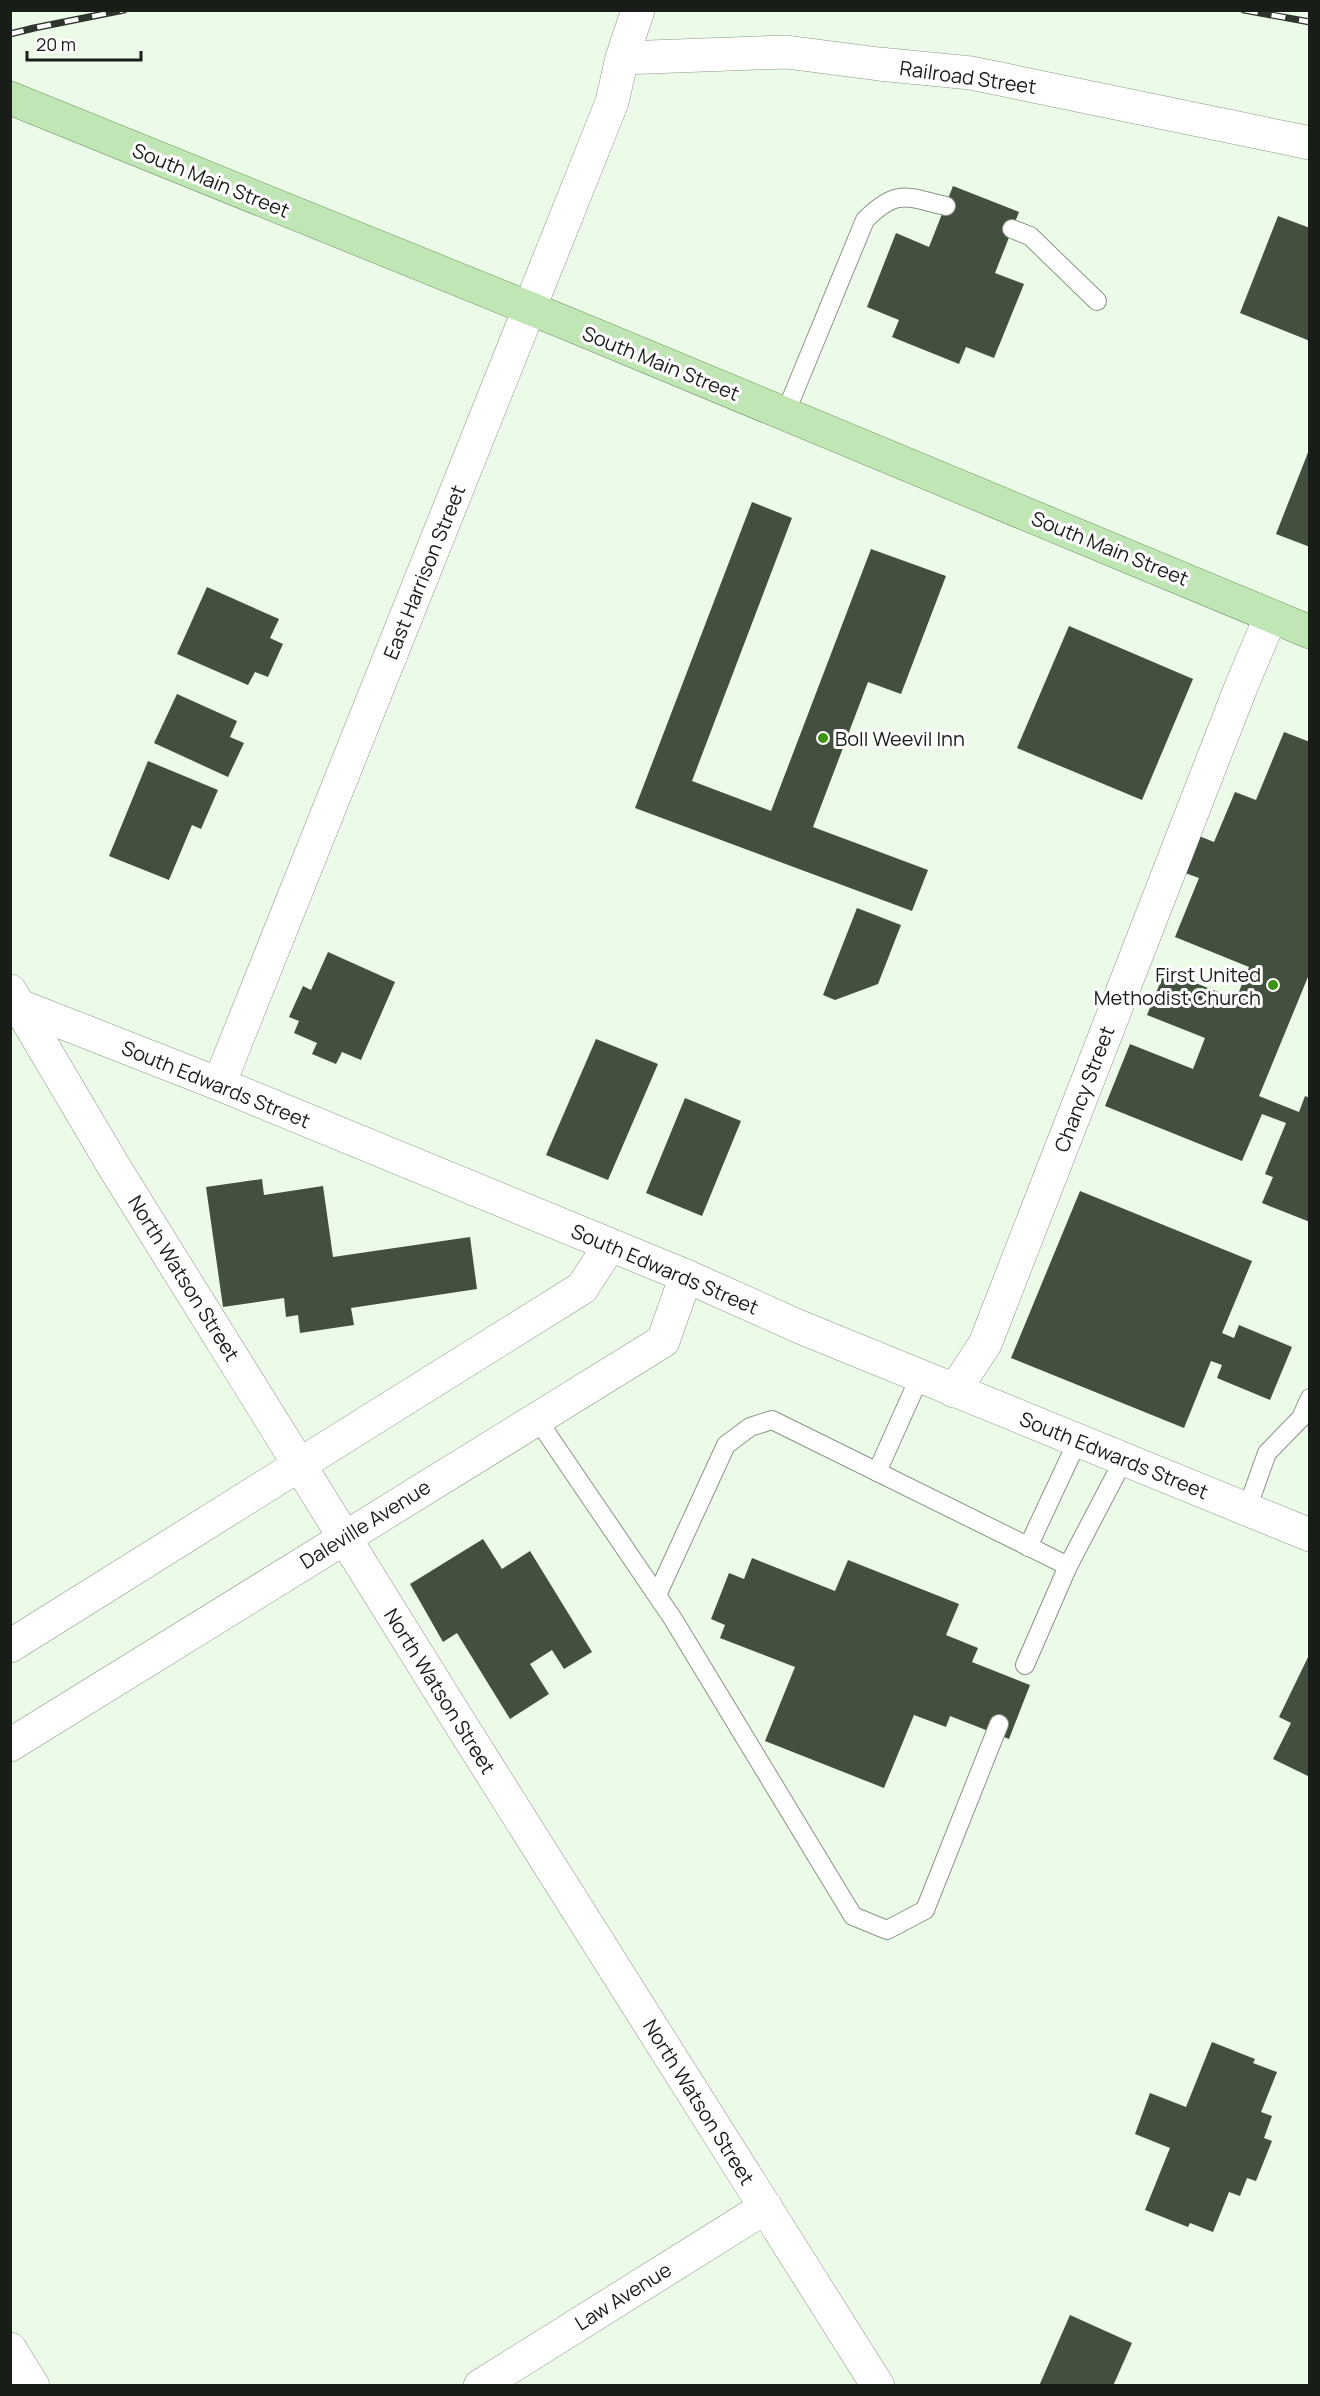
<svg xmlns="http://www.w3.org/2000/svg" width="1320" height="2396" viewBox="0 0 1320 2396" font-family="Manrope,sans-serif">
  <rect width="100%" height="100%" fill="#ecfbe8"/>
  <g fill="#434f3f">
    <path d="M953,186L1019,212L995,273L1024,284L994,358L966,347L959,364L892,337L899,320L867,307L896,233L929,247Z"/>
    <path d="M1278,216L1310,228V341L1240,313Z"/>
    <path d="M1309,450H1310V547L1276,534Z"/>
    <path d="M752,502L792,518L692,781L771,811L871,549L946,576L901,694L868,682L813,827L928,870L912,911L635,808Z"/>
    <path d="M207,587L279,619L270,638L283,644L268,677L255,672L248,685L177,654Z"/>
    <path d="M1069,626L1193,679L1142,800L1017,748Z"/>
    <path d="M177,694L237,721L230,737L244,743L228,777L154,743Z"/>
    <path d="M1284,732L1310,742V972L1259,1096L1299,1112L1305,1096L1310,1098V1222L1262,1203L1273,1177L1265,1174L1286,1123L1262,1114L1242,1161L1105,1106L1130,1044L1193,1069L1205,1038L1147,1015L1165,971L1236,999L1249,967L1175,937L1199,878L1185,873L1199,836L1214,842L1235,792L1256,800Z"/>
    <path d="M148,761L218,790L201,829L192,825L169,880L109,856Z"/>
    <path d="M857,908L901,925L878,984L835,1000L823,995Z"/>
    <path d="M328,952L395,982L361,1060L342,1052L336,1064L312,1054L317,1043L294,1033L299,1021L289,1017L303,986L311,990Z"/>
    <path d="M596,1039L658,1064L608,1180L546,1155Z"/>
    <path d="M685,1098L741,1121L702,1216L646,1193Z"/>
    <path d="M262,1179L264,1195L323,1186L333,1257L470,1237L477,1289L351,1308L354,1325L300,1333L298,1315L286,1317L284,1298L223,1307L206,1187Z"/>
    <path d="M1080,1191L1252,1261L1222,1333L1234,1338L1239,1325L1292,1347L1270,1400L1217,1378L1222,1365L1211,1361L1184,1428L1011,1358Z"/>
    <path d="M483,1539L502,1569L530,1551L592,1652L564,1669L552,1650L530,1664L549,1694L510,1719L457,1633L443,1642L410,1584Z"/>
    <path d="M752,1558L835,1591L848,1560L959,1604L946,1635L978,1648L972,1662L1030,1685L1009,1739L950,1716L946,1727L914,1715L884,1788L765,1741L795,1667L720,1638L725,1625L711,1619L729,1573L744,1579Z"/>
    <path d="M1310,1653V1777L1273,1759L1291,1723L1279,1717Z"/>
    <path d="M1212,2042L1255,2059L1253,2063L1277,2072L1261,2112L1272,2116L1264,2138L1272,2141L1256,2181L1247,2178L1240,2196L1229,2192L1213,2232L1190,2223L1188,2227L1145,2210L1170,2148L1135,2134L1150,2093L1186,2107Z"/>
    <path d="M1070,2315L1132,2343L1113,2386H1039Z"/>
  </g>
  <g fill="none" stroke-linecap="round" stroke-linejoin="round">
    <defs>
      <g id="lane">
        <path d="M1012,229L1030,236L1097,301"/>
        <path d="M785,414L865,220C897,188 906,197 946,206"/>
        <path d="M537,1419L673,1619L853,1916L887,1930L925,1910L999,1724"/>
        <path d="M877,1472L920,1376"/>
        <path d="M1247,1509L1267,1453L1301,1418L1310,1398"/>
        <path d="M1028,1547L1078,1440"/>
        <path d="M657,1595L726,1445L750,1427L772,1420L1068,1566"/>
        <path d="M1025,1665L1068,1566L1124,1459"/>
      </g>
      <g id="street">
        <path d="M622,58L786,52L879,64L971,73L1310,143"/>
        <path d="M10,991L116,1170L458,1720L878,2386"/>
        <path d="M20,1006L219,1084L686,1276L800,1327L1310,1535"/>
        <path d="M219,1084L612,102L622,58L638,10"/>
        <path d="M954,1391L985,1344L1241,687L1271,616"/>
        <path d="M10,1646L582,1288L610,1245"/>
        <path d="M10,1745L663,1341L686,1276"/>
        <path d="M10,2349L33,2386"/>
        <path d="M480,2386L766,2207"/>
      </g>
      <path id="primary" d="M10,98L566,323L1310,632"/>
    </defs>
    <use href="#lane" stroke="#889684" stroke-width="20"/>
    <use href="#street" stroke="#889684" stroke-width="34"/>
    <use href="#primary" stroke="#6a955d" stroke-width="34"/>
    <use href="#lane" stroke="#fff" stroke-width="18"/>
    <use href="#street" stroke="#fff" stroke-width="33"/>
    <use href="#primary" stroke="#c0e6b5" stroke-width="33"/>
    <defs>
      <g id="rail">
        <path d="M1244,10L1310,22"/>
        <path d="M10,34L34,28L124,10"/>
      </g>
    </defs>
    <use href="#rail" stroke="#2e352c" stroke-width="7"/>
    <use href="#rail" stroke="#fff" stroke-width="4.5" stroke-dasharray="14" stroke-linecap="butt"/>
  </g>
  <g fill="#3a940c" stroke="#fff" stroke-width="2">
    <circle cx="823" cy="738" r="6"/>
    <circle cx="1273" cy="985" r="6"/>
  </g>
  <g text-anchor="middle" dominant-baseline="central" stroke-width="6" stroke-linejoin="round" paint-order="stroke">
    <g font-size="20" fill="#181e17" stroke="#fff">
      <text transform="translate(968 77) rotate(8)">Railroad Street</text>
      <text transform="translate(211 180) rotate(22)">South Main Street</text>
      <text transform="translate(661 363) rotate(22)">South Main Street</text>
      <text transform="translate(1110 548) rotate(22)">South Main Street</text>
      <text transform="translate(424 572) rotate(-68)">East Harrison Street</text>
      <text transform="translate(216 1084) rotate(22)">South Edwards Street</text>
      <text transform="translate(1084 1089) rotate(-69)">Chancy Street</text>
      <text transform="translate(665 1269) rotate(23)">South Edwards Street</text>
      <text transform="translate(184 1278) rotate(58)">North Watson Street</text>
      <text transform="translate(1114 1455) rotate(22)">South Edwards Street</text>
      <text transform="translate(365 1524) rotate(-32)">Daleville Avenue</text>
      <text transform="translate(440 1691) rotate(58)">North Watson Street</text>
      <text transform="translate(699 2102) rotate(58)">North Watson Street</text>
      <text transform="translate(623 2296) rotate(-32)">Law Avenue</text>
    </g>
    <g font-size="20" fill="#181e17" stroke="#fff" text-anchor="start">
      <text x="835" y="738">Boll Weevil Inn</text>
      <text x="1261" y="974" text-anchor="end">First United<tspan x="1261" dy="23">Methodist Church</tspan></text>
    </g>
  </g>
  <rect width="1320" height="2396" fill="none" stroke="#181e17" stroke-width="24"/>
  <path d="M27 51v9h114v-9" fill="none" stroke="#181e17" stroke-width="3"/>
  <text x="36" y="51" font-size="18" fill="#181e17" stroke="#ffffff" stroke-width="4.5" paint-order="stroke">20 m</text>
</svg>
